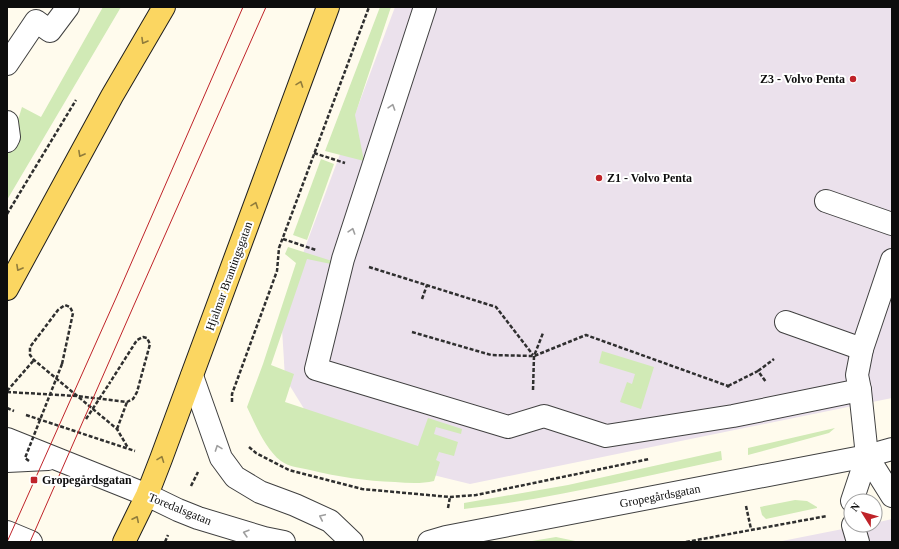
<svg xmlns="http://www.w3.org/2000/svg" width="899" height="549" viewBox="0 0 899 549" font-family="Georgia,serif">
  <rect width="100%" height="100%" fill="#fffbed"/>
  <g fill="#ebe1ec">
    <path d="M395,7H892V398L470,484L380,462L311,420L285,378L281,312Z"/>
    <path d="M892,519V542H777L863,525H875V523Z"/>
  </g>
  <g fill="#d1eab6">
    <path d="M103,7H121L7,200V155L22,107L41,117Z"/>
    <path d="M380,7H391L355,115L364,161L325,151Z"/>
    <path d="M321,159L334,164L307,240L293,235Z"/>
    <path d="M288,247L332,261L331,264L307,259L271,365L294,374L285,402L418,446L428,418L462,429L461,434L436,427L434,434L458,442L454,456L439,452L436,460L440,462L434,481C421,484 408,483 395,482C365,481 339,477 310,470C301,468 289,467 281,461C266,450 255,424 247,407L263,364L296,263L285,254Z"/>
    <path d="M602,351L654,367L641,409L620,402L627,382L632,384L635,374L599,363Z"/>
    <path d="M835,428L829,433L748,455V448Z"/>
    <path d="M721,451L722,460C636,478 551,499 464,509V503L568,485Z"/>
    <path d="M795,500L807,501L817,507V508L766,519L762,515L760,507Z"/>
    <path d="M556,537L580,542H526Z"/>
  </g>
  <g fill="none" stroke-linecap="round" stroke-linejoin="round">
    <defs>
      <g id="minor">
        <path d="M425,7L343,259L316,369L508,427L544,416L606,436L733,416L860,390L867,456L852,501"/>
        <path d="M7,64L36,21L50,31L68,7"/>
        <path d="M7,122L9,137L7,141"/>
        <path d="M826,201L892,224"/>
        <path d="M786,322L862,349L892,260"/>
        <path d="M192,376L221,458L235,477L260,492L295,505L330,521L352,542"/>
        <path d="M860,390L857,375L862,349"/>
        <path d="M7,439L147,495L178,510L198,518L264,538L284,542"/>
        <path d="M867,456L892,496"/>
        <path d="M7,461L48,459"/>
        <path d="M853,525L858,542"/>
        <path d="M7,532L31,542"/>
        <path d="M429,542L446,537L867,456L892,449"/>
      </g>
      <g id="major">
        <path d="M7,289L112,96L164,7"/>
        <path d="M124,542L147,495L161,459L328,7"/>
      </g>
    </defs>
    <use href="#minor" stroke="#404040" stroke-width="24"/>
    <use href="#major" stroke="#1e1e1e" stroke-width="24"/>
    <g stroke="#2f2f2f" stroke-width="2.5" stroke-dasharray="4 2" stroke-linecap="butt">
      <path d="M314,153L345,163"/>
      <path d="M7,214L76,100"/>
      <path d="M283,239L316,250"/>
      <path d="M369,267L496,307L533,355"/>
      <path d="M422,299L427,285"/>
      <path d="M412,332L491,355L534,356L586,335L728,386L729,389"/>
      <path d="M62,364L73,313L70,307L65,305L58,310L30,347V355L34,360L117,429L128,448"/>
      <path d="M758,371L774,359"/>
      <path d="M728,386L758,371L766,382"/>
      <path d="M533,390L534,356L543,333"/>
      <path d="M7,391L34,360"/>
      <path d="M7,392L77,396L127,402L133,399L137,392L150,344L147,338L143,337L137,340L109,384"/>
      <path d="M232,402V394L277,271L279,248L369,7"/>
      <path d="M7,408L14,411"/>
      <path d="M26,415L135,451"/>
      <path d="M117,429L127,402"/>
      <path d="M249,447L256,453L289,470L362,489L450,497L476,495L649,459"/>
      <path d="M191,486L198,472"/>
      <path d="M746,506L751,529"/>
      <path d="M448,508L450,497"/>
      <path d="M165,542L168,535"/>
      <path d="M686,542L827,516"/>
    </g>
    <use href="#minor" stroke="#fff" stroke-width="22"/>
    <use href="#major" stroke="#fbd661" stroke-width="22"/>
    <g stroke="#bf2329" stroke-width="1">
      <path d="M7,542L116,298L243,7"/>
      <path d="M30,542L134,305L266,7"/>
    </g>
    <g stroke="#2f2f2f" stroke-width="2.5" stroke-dasharray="4 2" stroke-linecap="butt">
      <path d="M86,419L109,384"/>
      <path d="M29,461L25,458L62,364"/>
    </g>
  </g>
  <defs><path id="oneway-chevron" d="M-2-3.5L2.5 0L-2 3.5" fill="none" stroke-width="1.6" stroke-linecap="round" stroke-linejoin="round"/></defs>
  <g stroke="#907c3b">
    <use href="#oneway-chevron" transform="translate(144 41) rotate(120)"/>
    <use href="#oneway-chevron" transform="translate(300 84) rotate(-70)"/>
    <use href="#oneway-chevron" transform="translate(81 154) rotate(119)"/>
    <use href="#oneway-chevron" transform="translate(255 205) rotate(-70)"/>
    <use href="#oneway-chevron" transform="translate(19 268) rotate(119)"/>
    <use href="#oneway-chevron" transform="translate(161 459) rotate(-69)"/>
    <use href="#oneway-chevron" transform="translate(136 519) rotate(-64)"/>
  </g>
  <g stroke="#9e9e9e">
    <use href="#oneway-chevron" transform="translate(392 107) rotate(-72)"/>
    <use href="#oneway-chevron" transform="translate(352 231) rotate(-72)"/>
    <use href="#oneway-chevron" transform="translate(218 448) rotate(-110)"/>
    <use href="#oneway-chevron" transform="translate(322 517) rotate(-155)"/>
    <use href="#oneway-chevron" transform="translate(246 533) rotate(-164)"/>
  </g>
  <g fill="#bf2329" stroke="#fff" stroke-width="1.5">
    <circle cx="853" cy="79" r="4"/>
    <circle cx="599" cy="178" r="4"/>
    <rect x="30" y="476" width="8" height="8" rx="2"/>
  </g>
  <g text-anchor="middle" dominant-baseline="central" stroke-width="4" stroke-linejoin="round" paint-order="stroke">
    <g font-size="12" font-weight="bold" fill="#0d0d0d" stroke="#fff" text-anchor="start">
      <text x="845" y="79" text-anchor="end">Z3 - Volvo Penta</text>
      <text x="607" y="178">Z1 - Volvo Penta</text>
      <text x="42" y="480">Gropegårdsgatan</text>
    </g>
    <g font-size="12" fill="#0d0d0d" stroke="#fff">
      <text transform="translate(229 276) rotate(-70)">Hjalmar Brantingsgatan</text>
      <text transform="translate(660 496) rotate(-11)">Gropegårdsgatan</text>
      <text transform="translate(180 509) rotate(22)">Toredalsgatan</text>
    </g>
  </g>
  <rect width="899" height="549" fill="none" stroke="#0d0d0d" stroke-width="16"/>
  <g transform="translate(863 513) rotate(307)"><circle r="19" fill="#ffffff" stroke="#9e9e9e"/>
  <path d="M0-3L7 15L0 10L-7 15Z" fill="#bf2329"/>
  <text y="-6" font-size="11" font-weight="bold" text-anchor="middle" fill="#0d0d0d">N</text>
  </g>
</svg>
